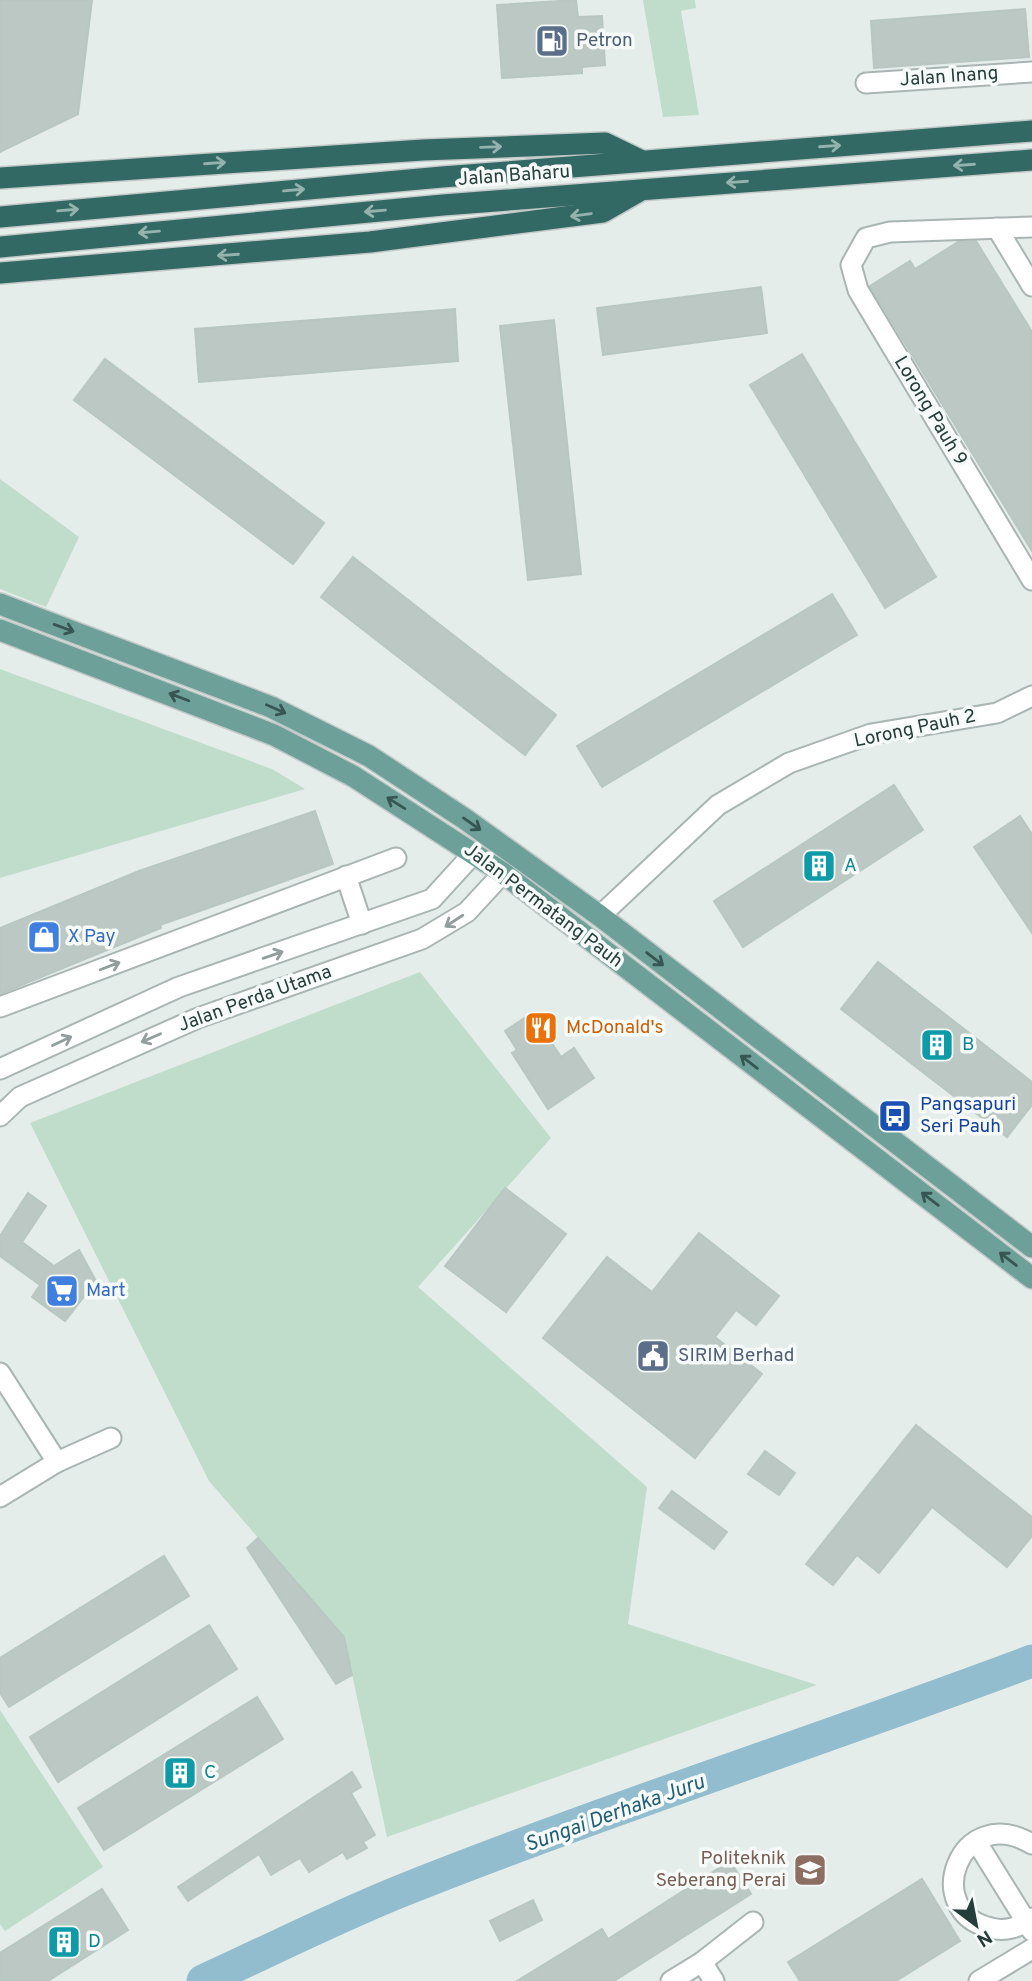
<svg xmlns="http://www.w3.org/2000/svg" width="1032" height="1981" viewBox="0 0 1032 1981" font-family="Overpass,sans-serif">
  <rect width="100%" height="100%" fill="#e5edeb"/>
  <g fill="#c0ddcb">
    <path d="M643,0H695L696,8L681,11L699,115L663,117Z"/>
    <path d="M0,479L79,537L46,607L0,589Z"/>
    <path d="M0,669L272,769L305,789L0,878Z"/>
    <path d="M420,972L551,1138L418,1287L647,1487L628,1624L817,1685L387,1837L344,1637L209,1481L30,1123Z"/>
    <path d="M0,1710L103,1867L5,1931L0,1924Z"/>
  </g>
  <g fill="none" stroke-linecap="round" stroke-linejoin="round">
    <path stroke="#92bdce" stroke-width="33" d="M203,1981C269,1951 334,1918 401,1891C609,1808 822,1740 1032,1661"/>
  </g>
  <g fill="#bbc8c4" stroke="#b8c7c2" stroke-width="2">
    <path d="M0,0H92L78,114L0,152Z"/>
    <path d="M576,0L578,17L602,16L605,65L582,67V73L502,78L497,5Z"/>
    <path d="M1025,9L1029,57L874,68L871,21Z"/>
    <path d="M976,241L1032,332V551L870,286L910,261L915,269L958,242Z"/>
    <path d="M761,287L767,333L603,355L597,308Z"/>
    <path d="M455,309L458,361L199,382L195,329Z"/>
    <path d="M554,320L581,574L528,580L500,326Z"/>
    <path d="M802,354L936,577L885,608L750,385Z"/>
    <path d="M105,359L324,523L293,564L74,400Z"/>
    <path d="M353,557L556,715L525,755L321,597Z"/>
    <path d="M832,594L857,635L602,787L577,746Z"/>
    <path d="M894,785L923,830L743,947L714,901Z"/>
    <path d="M315,811L333,864L160,925L161,928L0,994V928L139,871Z"/>
    <path d="M1020,816L1032,834V933L974,847Z"/>
    <path d="M878,962L1032,1082V1105L1007,1137L841,1009Z"/>
    <path d="M532,1013L561,1057L574,1048L594,1078L548,1109L512,1053L517,1050L505,1031Z"/>
    <path d="M505,1188L566,1234L506,1312L445,1266Z"/>
    <path d="M28,1193L46,1206L22,1242L54,1266L79,1250L96,1281L65,1321L32,1297L40,1285L0,1256V1236Z"/>
    <path d="M699,1233L779,1296L756,1325L736,1310L715,1337L762,1374L695,1458L543,1338L607,1257L652,1292Z"/>
    <path d="M916,1425L1032,1517V1536L1007,1567L932,1507L879,1573L857,1555L833,1585L806,1564Z"/>
    <path d="M765,1451L795,1473L779,1495L748,1474Z"/>
    <path d="M672,1491L727,1532L714,1549L659,1508Z"/>
    <path d="M258,1538L344,1637L352,1675L336,1684L247,1548Z"/>
    <path d="M164,1556L189,1596L9,1707L0,1693V1658Z"/>
    <path d="M209,1625L237,1669L58,1782L30,1737Z"/>
    <path d="M257,1697L283,1739L104,1850L78,1808Z"/>
    <path d="M352,1772L361,1787L351,1793L375,1835L363,1842L367,1848L347,1859L343,1852L309,1872L300,1858L271,1875L259,1854L188,1901L178,1887Z"/>
    <path d="M730,1861L751,1894L614,1981H517L602,1929L608,1939Z"/>
    <path d="M922,1879L960,1941L896,1981H800L788,1962Z"/>
    <path d="M102,1889L128,1930L48,1981H0V1953Z"/>
    <path d="M533,1900L542,1920L500,1941L490,1921Z"/>
  </g>
  <g fill="none" stroke-linecap="round" stroke-linejoin="round">
    <defs>
      <g id="minor">
        <path d="M866,83L1032,72"/>
        <path d="M1032,227L890,232L866,238L851,265L858,290L1032,580"/>
        <path d="M997,228L1032,286"/>
        <path d="M346,876L362,924"/>
        <path d="M600,916L718,805L789,763L871,734L997,713L1032,696"/>
        <path d="M0,1007L396,858"/>
        <path d="M0,1069L179,987L432,899L474,853"/>
        <path d="M0,1116L20,1097L198,1018L422,939L467,912L503,873"/>
        <path d="M0,1373L57,1462"/>
        <path d="M0,1497L57,1462L111,1438"/>
        <path d="M976,1841L1032,1931"/>
        <path d="M1032,1844C959,1801 920,1912 991,1928C1005,1932 1021,1927 1032,1918"/>
        <path d="M702,1962L714,1981"/>
        <path d="M671,1981L702,1962L753,1922"/>
        <path d="M979,1981L1032,1949"/>
      </g>
      <g id="major">
        <path d="M0,604L271,707L369,756L465,819L600,916L1032,1247"/>
        <path d="M0,630L274,735L353,776L503,873L1032,1278"/>
      </g>
      <g id="highway">
        <path d="M0,178L423,150L605,143L640,160"/>
        <path d="M0,217L442,177L1032,131"/>
        <path d="M0,247L443,205L1032,160"/>
        <path d="M0,273L370,242L603,212L638,192"/>
      </g>
    </defs>
    <use href="#minor" stroke="#a8b5b3" stroke-width="23"/>
    <use href="#major" stroke="#c2c9c8" stroke-width="24"/>
    <use href="#highway" stroke="#c2c9c8" stroke-width="24"/>
    <use href="#minor" stroke="#fff" stroke-width="19"/>
    <use href="#major" stroke="#6da099" stroke-width="21"/>
    <use href="#highway" stroke="#336964" stroke-width="21"/>
  </g>
  <defs><path id="oneway-shaft" d="M-6 0H5M1.5-3L5.5 0L1.5 3" fill="none" stroke-width="1.6" stroke-linecap="round" stroke-linejoin="round" transform="scale(1.75)"/></defs>
  <g stroke="#94b2ae">
    <use href="#oneway-shaft" transform="translate(830 146) rotate(-4)"/>
    <use href="#oneway-shaft" transform="translate(491 147) rotate(-2)"/>
    <use href="#oneway-shaft" transform="translate(215 163) rotate(-4)"/>
    <use href="#oneway-shaft" transform="translate(964 165) rotate(176)"/>
    <use href="#oneway-shaft" transform="translate(737 182) rotate(176)"/>
    <use href="#oneway-shaft" transform="translate(294 190) rotate(-5)"/>
    <use href="#oneway-shaft" transform="translate(68 210) rotate(-5)"/>
    <use href="#oneway-shaft" transform="translate(375 211) rotate(175)"/>
    <use href="#oneway-shaft" transform="translate(581 215) rotate(172)"/>
    <use href="#oneway-shaft" transform="translate(149 232) rotate(175)"/>
    <use href="#oneway-shaft" transform="translate(228 255) rotate(176)"/>
  </g>
  <g stroke="#375652">
    <use href="#oneway-shaft" transform="translate(64 628) rotate(20)"/>
    <use href="#oneway-shaft" transform="translate(179 697) rotate(-159)"/>
    <use href="#oneway-shaft" transform="translate(276 709) rotate(24)"/>
    <use href="#oneway-shaft" transform="translate(396 803) rotate(-148)"/>
    <use href="#oneway-shaft" transform="translate(472 824) rotate(35)"/>
    <use href="#oneway-shaft" transform="translate(655 959) rotate(38)"/>
    <use href="#oneway-shaft" transform="translate(749 1062) rotate(-143)"/>
    <use href="#oneway-shaft" transform="translate(930 1199) rotate(-143)"/>
    <use href="#oneway-shaft" transform="translate(1008 1259) rotate(-142)"/>
  </g>
  <g stroke="#929e9d">
    <use href="#oneway-shaft" transform="translate(454 921) rotate(147)"/>
    <use href="#oneway-shaft" transform="translate(273 955) rotate(-19)"/>
    <use href="#oneway-shaft" transform="translate(110 966) rotate(-21)"/>
    <use href="#oneway-shaft" transform="translate(151 1038) rotate(156)"/>
    <use href="#oneway-shaft" transform="translate(62 1041) rotate(-25)"/>
  </g>
  <defs>
    <symbol id="fuel-square" viewBox="-11 -11 22 22"><rect x="-9" y="-9" width="18" height="18" rx="4" fill="#5c6f8a" stroke="#f6faf8"/><path d="M-5.5-6h7V0h2V4h1.3V-2.5L3-4.5l.8-.8L6-3V5H2.5V1h-1V6h-7ZM-4.2-4.7v3.2H.2V-4.7Z" fill="#fff"/></symbol>
    <symbol id="building-square" viewBox="-11 -11 22 22"><rect x="-9" y="-9" width="18" height="18" rx="4" fill="#0f9aa8" stroke="#f6faf8"/><path d="M-4-6H4V6H1V3H-1V6H-4ZM-2.5-4.3h1.7v1.8h-1.7ZM.8-4.3h1.7v1.8H.8ZM-2.5-1h1.7V.8h-1.7ZM.8-1h1.7V.8H.8Z" fill="#fff"/></symbol>
    <symbol id="shop-square" viewBox="-11 -11 22 22"><rect x="-9" y="-9" width="18" height="18" rx="4" fill="#3f7fe0" stroke="#f6faf8"/><path d="M-5-2.5h2.3a2.7 3.5 0 0 1 5.4 0H5L5.5 6h-11ZM-1.5-2.5h3a1.5 2.3 0 0 0-3 0Z" fill="#fff"/></symbol>
    <symbol id="restaurant-square" viewBox="-11 -11 22 22"><rect x="-9" y="-9" width="18" height="18" rx="4" fill="#e8710a" stroke="#f6faf8"/><path d="M-5-6h1v4h1v-4h1v4h1v-4h1v5L-1.5 .5V6h-2V.5L-5-1ZM5-6V6H3V1.5H1.5Q1.5-4 5-6Z" fill="#fff"/></symbol>
    <symbol id="bus-square" viewBox="-11 -11 22 22"><rect x="-9" y="-9" width="18" height="18" rx="4" fill="#1a4fb4" stroke="#f6faf8"/><path d="M-5-6H5V4H4V6H2V4H-2V6H-4V4H-5ZM-3.5-4V0h7V-4ZM-3.5 1.2v1.5H-2V1.2ZM2 1.2v1.5H3.5V1.2Z" fill="#fff"/></symbol>
    <symbol id="supermarket-square" viewBox="-11 -11 22 22"><rect x="-9" y="-9" width="18" height="18" rx="4" fill="#3f7fe0" stroke="#f6faf8"/><path d="M-6-5.5h2.5l.6 2H6L4.5 2H-2.5L-4.4-4H-6ZM-1.5 3.2a1.3 1.3 0 1 0 .1 0ZM3 3.2a1.3 1.3 0 1 0 .1 0Z" fill="#fff"/></symbol>
    <symbol id="civic-square" viewBox="-11 -11 22 22"><rect x="-9" y="-9" width="18" height="18" rx="4" fill="#5c6f8a" stroke="#f6faf8"/><path d="M-.6-6.5H3V-4.5H.6V-3L4-1V1h2V6H-6V1h2V-1L-.6-3ZM-1.2 2.5V6h2.4V2.5Z" fill="#fff"/></symbol>
    <symbol id="university-square" viewBox="-11 -11 22 22"><rect x="-9" y="-9" width="18" height="18" rx="4" fill="#8d6e63" stroke="#f6faf8"/><path d="M0-5L7-2L0 1L-7-2ZM-4 1L0 2.5L4 1V4Q0 6-4 4Z" fill="#fff"/></symbol>
  </defs>
  <g fill-rule="evenodd">
    <use href="#fuel-square" x="533" y="22" width="38" height="38"/>
    <use href="#building-square" x="800" y="847" width="38" height="38"/>
    <use href="#shop-square" x="25" y="918" width="38" height="38"/>
    <use href="#restaurant-square" x="522" y="1009" width="38" height="38"/>
    <use href="#building-square" x="918" y="1026" width="38" height="38"/>
    <use href="#bus-square" x="876" y="1097" width="38" height="38"/>
    <use href="#supermarket-square" x="43" y="1272" width="38" height="38"/>
    <use href="#civic-square" x="634" y="1337" width="38" height="38"/>
    <use href="#building-square" x="161" y="1754" width="38" height="38"/>
    <use href="#university-square" x="791" y="1851" width="38" height="38"/>
    <use href="#building-square" x="45" y="1923" width="38" height="38"/>
  </g>
  <g text-anchor="middle" dominant-baseline="central" stroke-width="7" stroke-linejoin="round" paint-order="stroke">
    <g font-size="19" fill="#4e5e75" stroke="#f6faf8" text-anchor="start">
      <text x="576" y="41">Petron</text>
      <text x="678" y="1356">SIRIM Berhad</text>
    </g>
    <g font-size="19" fill="#253e3b" stroke="#f6faf8">
      <text transform="translate(949 77) rotate(-4)">Jalan Inang</text>
      <text transform="translate(514 176) rotate(-4)">Jalan Baharu</text>
      <text transform="translate(930 411) rotate(59)">Lorong Pauh 9</text>
      <text transform="translate(915 729) rotate(-12)">Lorong Pauh 2</text>
      <text transform="translate(543 906) rotate(37)">Jalan Permatang Pauh</text>
      <text transform="translate(255 999) rotate(-20)">Jalan Perda Utama</text>
    </g>
    <g font-size="19" fill="#0d838f" stroke="#f6faf8" text-anchor="start">
      <text x="844" y="866">A</text>
      <text x="962" y="1045">B</text>
      <text x="204" y="1773">C</text>
      <text x="88" y="1942">D</text>
    </g>
    <g font-size="19" fill="#366cbe" stroke="#f6faf8" text-anchor="start">
      <text x="68" y="937">X Pay</text>
      <text x="86" y="1291">Mart</text>
    </g>
    <g font-size="19" fill="#c56008" stroke="#f6faf8" text-anchor="start">
      <text x="566" y="1028">McDonald's</text>
    </g>
    <g font-size="19" fill="#164399" stroke="#f6faf8" text-anchor="start">
      <text x="920" y="1105">Pangsapuri<tspan x="920" dy="22">Seri Pauh</tspan></text>
    </g>
    <g font-size="19" fill="#785e54" stroke="#f6faf8" text-anchor="end">
      <text x="786" y="1859">Politeknik<tspan x="786" dy="22">Seberang Perai</tspan></text>
    </g>
    <g font-size="21" font-style="italic" fill="#235e77" stroke="#f6faf8">
      <text transform="translate(615 1814) rotate(-20)">Sungai Derhaka Juru</text>
    </g>
  </g>
  <g transform="translate(976 1925) rotate(148)" stroke="#f6faf8" stroke-width="5" paint-order="stroke">
  <path d="M0-5L12 26L0 18L-12 26Z" fill="#253e3b"/>
  <text y="-10" font-size="19" font-weight="bold" text-anchor="middle" fill="#253e3b">N</text>
  </g>
</svg>
